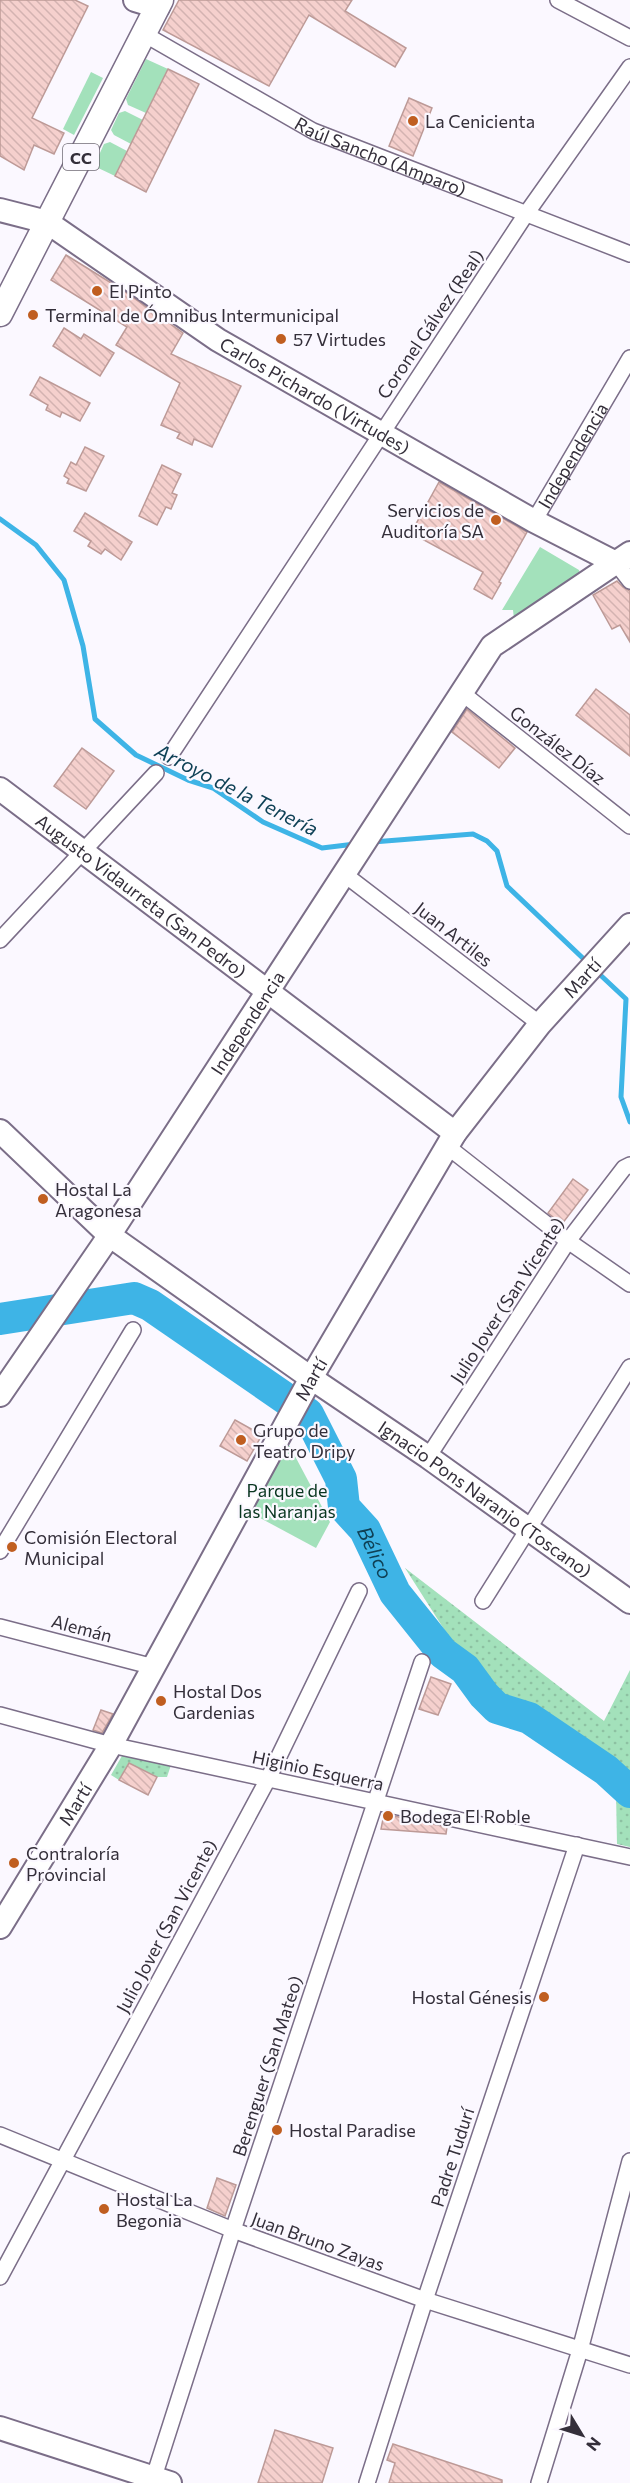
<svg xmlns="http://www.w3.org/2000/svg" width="630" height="2483" viewBox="0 0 630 2483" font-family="Commissioner,sans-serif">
  <defs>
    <pattern id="grass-dots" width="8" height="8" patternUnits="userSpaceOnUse" patternTransform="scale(1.5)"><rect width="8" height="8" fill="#a3e1bb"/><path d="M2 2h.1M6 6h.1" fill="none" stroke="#8dc1a2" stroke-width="1.8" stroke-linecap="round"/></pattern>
    <pattern id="building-back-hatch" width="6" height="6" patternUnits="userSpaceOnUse" patternTransform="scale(1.5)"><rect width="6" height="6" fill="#f5d0cd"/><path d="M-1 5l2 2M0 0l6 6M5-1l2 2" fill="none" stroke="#d3b3b1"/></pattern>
  </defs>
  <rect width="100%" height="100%" fill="#fbf8ff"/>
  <g fill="url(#grass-dots)">
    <path d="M405,1568L604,1721L630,1670V1847L617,1844L616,1792L594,1755L531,1712L514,1708L483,1685L477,1667L456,1648Z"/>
    <path d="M123,1754L171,1765L167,1777H157L129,1763L119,1780L111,1775Z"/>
  </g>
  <g fill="#a3e1bb">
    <path d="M146,59L168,69L146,113L128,105L126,99Z"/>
    <path d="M91,72L103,78L74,135L63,129Z"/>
    <path d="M125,111L143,120L131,144L114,135L111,130L119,113Z"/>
    <path d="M110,142L127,151L115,176L94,166L104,144Z"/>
    <path d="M540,547L579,570L580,575L514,619L513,610H502Z"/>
    <path d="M287,1441L330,1522L316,1548L249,1512Z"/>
  </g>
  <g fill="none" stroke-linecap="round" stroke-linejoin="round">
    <g stroke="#3eb4e6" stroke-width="5">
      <path d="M0,519L36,545L64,580L83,646L95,719L136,755L188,780L213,788L263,822L322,848L355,844"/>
      <path d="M373,842L473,834L487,841L497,851L507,886L589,964"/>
      <path d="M595,970L626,999L621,1097L630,1122"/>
    </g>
    <path stroke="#3eb4e6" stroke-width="32" id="s1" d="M0,1319L134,1298L150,1305L308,1414L341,1479L344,1507L365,1530L395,1593L443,1653L465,1669L484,1695L497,1708L529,1718L606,1770L630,1792"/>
  </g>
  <g fill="url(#building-back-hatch)" stroke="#bd9a97" stroke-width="1.5">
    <path d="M0,0H75L88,6L32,118L64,133L54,154L34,145L24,170L0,156Z"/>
    <path d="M179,0H352L345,11L406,48L395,67L309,15L269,86L163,30Z"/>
    <path d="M168,69L199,84L146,192L115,176Z"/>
    <path d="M409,98L432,108L413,156L389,146Z"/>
    <path d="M66,255L121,289L183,333L171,354L241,386L212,447L194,439L192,445L177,438L180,433L161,425L180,383L116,345L127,327L51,280Z"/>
    <path d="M64,328L81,339L84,334L114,353L100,376L53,346Z"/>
    <path d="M40,377L90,403L80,421L62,412L60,417L46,410L48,405L30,395Z"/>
    <path d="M85,447L104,456L86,491L67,483L69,479L64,476L71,462L76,465Z"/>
    <path d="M162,465L181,474L172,493L177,495L171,509L166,507L157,525L139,516Z"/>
    <path d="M439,482L527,532L499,582L501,583L492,599L474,589L483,572L411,533Z"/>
    <path d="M85,513L132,542L121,560L105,549L101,554L88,546L91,541L74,531Z"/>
    <path d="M617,581L623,587L630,591V642L620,625L612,629L593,595Z"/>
    <path d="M596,689L630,715V756L576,715Z"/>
    <path d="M467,709L515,748L499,768L452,732Z"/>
    <path d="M82,748L114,771L86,809L54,786Z"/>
    <path d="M573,1179L588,1190L562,1224L548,1213Z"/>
    <path d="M235,1420L262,1435L247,1461L220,1446Z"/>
    <path d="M431,1677L451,1684L438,1715L419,1709Z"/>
    <path d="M101,1710L113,1714L102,1733L93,1730Z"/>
    <path d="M129,1763L157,1777L148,1795L119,1780Z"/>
    <path d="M384,1814L447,1827L446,1834L381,1829Z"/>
    <path d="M217,2178L236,2185L225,2216L207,2208Z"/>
    <path d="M275,2430L333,2448L322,2483H258Z"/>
    <path d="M393,2444L502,2480V2483H389L395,2463L387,2460Z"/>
  </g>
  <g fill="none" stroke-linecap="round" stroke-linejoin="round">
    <defs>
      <g id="street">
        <path d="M558,0L630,38"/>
        <path id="s2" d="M144,34L313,131L630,254"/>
        <path id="s3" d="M534,521L630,358"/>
        <path d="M616,563L630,581"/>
        <path d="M462,693L630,826"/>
        <path d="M169,757L526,214L630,67"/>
        <path d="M344,874L540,1024"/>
        <path d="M0,940L156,773"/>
        <path d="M448,1147L568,1241L630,1284"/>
        <path d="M428,1457L568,1241L624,1168L630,1165"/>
        <path d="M0,1551L133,1330"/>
        <path d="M483,1601L630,1367"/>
        <path d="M0,1627L154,1667"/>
        <path d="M0,1715L111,1745L630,1857"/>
        <path d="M0,2135L233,2230L425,2300L630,2365"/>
        <path d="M0,2277L268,1779L359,1591"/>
        <path d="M152,2483L233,2230L422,1662"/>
        <path d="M367,2483L425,2300L577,1845"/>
        <path d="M539,2483L580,2350L630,2161"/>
      </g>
      <g id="secondary">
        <path d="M135,0L158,7"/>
        <path id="s4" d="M0,210L47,222L218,340L534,521L616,563L627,557"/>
        <path id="s5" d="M0,789L455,1133"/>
        <path id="s6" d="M0,1131L109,1235L311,1378L428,1457L630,1602"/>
        <path id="s7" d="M0,1395L103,1245L492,646L630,553"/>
        <path id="s8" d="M0,1927L111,1745L311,1378L455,1133L540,1024L630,925"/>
        <path d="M0,2428L170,2483"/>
      </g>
      <path id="primary" d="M0,314L161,0"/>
    </defs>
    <use href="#street" stroke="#7b6e88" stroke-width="18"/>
    <use href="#secondary" stroke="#7b6e88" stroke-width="26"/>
    <use href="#primary" stroke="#7b6e88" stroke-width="27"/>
    <use href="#street" stroke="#fff" stroke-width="15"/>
    <use href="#secondary" stroke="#fff" stroke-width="22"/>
    <use href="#primary" stroke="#fff" stroke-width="24"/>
  </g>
  <g fill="#c05e20" stroke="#fbf8ff" stroke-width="2">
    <circle cx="413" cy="121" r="6"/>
    <circle cx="97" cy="291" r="6"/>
    <circle cx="33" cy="315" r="6"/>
    <circle cx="281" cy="339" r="6"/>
    <circle cx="496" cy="520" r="6"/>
    <circle cx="43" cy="1199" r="6"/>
    <circle cx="241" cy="1440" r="6"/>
    <circle cx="12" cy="1547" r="6"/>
    <circle cx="161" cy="1701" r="6"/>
    <circle cx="388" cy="1816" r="6"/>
    <circle cx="14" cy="1863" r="6"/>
    <circle cx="544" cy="1997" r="6"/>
    <circle cx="277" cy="2130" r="6"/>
    <circle cx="104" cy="2209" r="6"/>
  </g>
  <g text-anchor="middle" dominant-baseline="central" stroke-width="4.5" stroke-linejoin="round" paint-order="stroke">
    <rect fill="#fbf8ff" stroke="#706b75" stroke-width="1.5" x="63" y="144" width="36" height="26" rx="4.5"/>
    <g font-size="16" font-weight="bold" fill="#342f3a">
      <text x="81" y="157">CC</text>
    </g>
    <g font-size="18" fill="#342f3a" stroke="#fbf8ff" text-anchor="start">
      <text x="425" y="121">La Cenicienta</text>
      <text x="109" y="291">El Pinto</text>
      <text x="45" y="315">Terminal de Ómnibus Intermunicipal</text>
      <text x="293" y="339">57 Virtudes</text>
      <text x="484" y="510" text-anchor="end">Servicios de<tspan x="484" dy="21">Auditoría SA</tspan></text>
      <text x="55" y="1189">Hostal La<tspan x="55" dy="21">Aragonesa</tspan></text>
      <text x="253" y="1430">Grupo de<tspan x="253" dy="21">Teatro Dripy</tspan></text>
      <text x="24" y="1537">Comisión Electoral<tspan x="24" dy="21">Municipal</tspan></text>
      <text x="173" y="1691">Hostal Dos<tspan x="173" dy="21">Gardenias</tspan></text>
      <text x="400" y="1816">Bodega El Roble</text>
      <text x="26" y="1853">Contraloría<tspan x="26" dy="21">Provincial</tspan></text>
      <text x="532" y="1997" text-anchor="end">Hostal Génesis</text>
      <text x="289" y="2130">Hostal Paradise</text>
      <text x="116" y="2199">Hostal La<tspan x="116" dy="21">Begonia</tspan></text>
    </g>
    <g font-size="18" fill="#342f3a" stroke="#fbf8ff">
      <text stroke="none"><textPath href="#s2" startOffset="267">Raúl Sancho (Amparo)</textPath></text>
      <text transform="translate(430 324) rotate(-56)">Coronel Gálvez (Real)</text>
      <text stroke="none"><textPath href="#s4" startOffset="368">Carlos Pichardo (Virtudes)</textPath></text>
      <text stroke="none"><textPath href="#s3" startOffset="76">Independencia</textPath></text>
      <text transform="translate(558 745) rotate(38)">González Díaz</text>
      <text stroke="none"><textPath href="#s5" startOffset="177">Augusto Vidaurreta (San Pedro)</textPath></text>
      <text transform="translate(454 934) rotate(38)">Juan Artiles</text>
      <text stroke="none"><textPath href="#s8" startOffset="1116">Martí</textPath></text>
      <text stroke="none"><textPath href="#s7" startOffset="447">Independencia</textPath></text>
      <text transform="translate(507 1300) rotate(-57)">Julio Jover (San Vicente)</text>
      <text stroke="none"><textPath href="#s8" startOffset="630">Martí</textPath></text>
      <text stroke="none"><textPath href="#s6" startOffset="610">Ignacio Pons Naranjo (Toscano)</textPath></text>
      <text transform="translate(82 1628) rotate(15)">Alemán</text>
      <text transform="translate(318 1770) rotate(12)">Higinio Esquerra</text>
      <text stroke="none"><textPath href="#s8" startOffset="144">Martí</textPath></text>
      <text transform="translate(166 1926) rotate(-62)">Julio Jover (San Vicente)</text>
      <text transform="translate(267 2066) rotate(-72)">Berenguer (San Mateo)</text>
      <text transform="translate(452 2157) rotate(-72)">Padre Tudurí</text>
      <text transform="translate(318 2241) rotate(20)">Juan Bruno Zayas</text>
    </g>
    <g font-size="18" fill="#093620" stroke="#fbf8ff">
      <text x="287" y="1490">Parque de<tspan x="287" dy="21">las Naranjas</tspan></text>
    </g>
    <g font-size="20" font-style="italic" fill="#0f4156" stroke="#fbf8ff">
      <text transform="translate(237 789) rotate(27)">Arroyo de la Tenería</text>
      <text stroke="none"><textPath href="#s1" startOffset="502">Bélico</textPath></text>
    </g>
  </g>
  <g transform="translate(582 2435) rotate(128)" stroke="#fbf8ff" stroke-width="4.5" paint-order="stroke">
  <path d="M0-4.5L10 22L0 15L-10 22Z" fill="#342f3a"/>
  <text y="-9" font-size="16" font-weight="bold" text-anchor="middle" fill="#342f3a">N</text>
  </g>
</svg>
